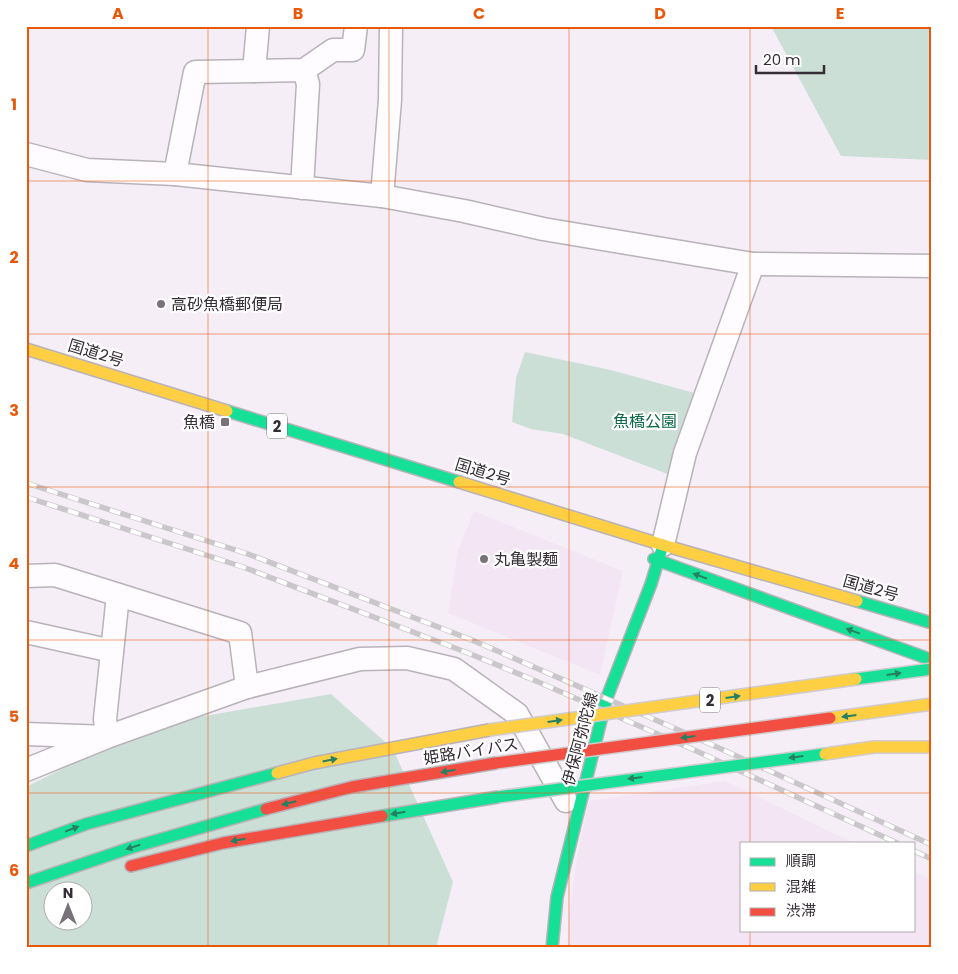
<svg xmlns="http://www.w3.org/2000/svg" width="958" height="974" viewBox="0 0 958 974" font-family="Poppins,'Noto Sans JP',sans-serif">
  <rect width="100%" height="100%" fill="#f6eef7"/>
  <g fill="#f4e5f5">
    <path d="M474,511L623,571L600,675L448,613L458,550Z"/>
    <path d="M725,781L854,843H742V930H914V872L932,880V948H568L569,915L577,858L589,801Z"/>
  </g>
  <g fill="#ccdfd7" fill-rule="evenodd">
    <path d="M771,26H932V160L841,156Z"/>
    <path d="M525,352L611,370L698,394L670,475L563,434L531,429L512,422L516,378Z"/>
    <path d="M331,694L393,749L453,882L436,948H26V787L147,726ZM52,892H82V922H52Z"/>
  </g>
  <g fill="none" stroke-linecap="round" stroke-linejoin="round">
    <defs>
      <g id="street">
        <path d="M254,71L258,26"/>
        <path d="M26,154L87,170L175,174L382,196L464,211L543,229L753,264L932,266"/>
        <path d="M175,174L195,72L304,70L333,50H353L356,26"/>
        <path d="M302,188L308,84L304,70"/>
        <path d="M382,196L390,100L391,26"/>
        <path d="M663,545L685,453L753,264"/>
        <path d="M26,576L55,575L240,633L247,687"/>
        <path d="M26,632L112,651"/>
        <path d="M26,734L107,737L247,687L360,659L407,658L454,669L517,714L566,801"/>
        <path d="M26,770L107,737L105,719L118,595"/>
      </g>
      <g id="fast">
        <path d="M227,411L459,482"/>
        <path d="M654,559L932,660"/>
        <path d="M857,601L932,623"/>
        <path d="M382,816L498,797"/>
        <path d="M26,846L86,824L277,773"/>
        <path d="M26,883L130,848L266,809"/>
        <path d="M552,948L557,897L606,700L651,584L663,545"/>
      </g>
      <g id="slow">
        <path d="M26,349L227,411"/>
        <path d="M459,482L663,545L857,601"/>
        <path d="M277,773L314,763L489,730"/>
      </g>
      <g id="jam">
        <path d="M266,809L352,787L496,763"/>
        <path d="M131,866L223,843L382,816"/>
      </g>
    </defs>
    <use href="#street" stroke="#b8b2b9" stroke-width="25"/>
    <use href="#fast" stroke="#b8b2b9" stroke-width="14"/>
    <use href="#slow" stroke="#b8b2b9" stroke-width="14"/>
    <use href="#jam" stroke="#b8b2b9" stroke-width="14"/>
    <use href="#street" stroke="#fefcfe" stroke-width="22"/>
    <use href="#fast" stroke="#16e098" stroke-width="11"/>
    <use href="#slow" stroke="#ffcf43" stroke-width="11"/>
    <use href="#jam" stroke="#f24e42" stroke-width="11"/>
    <defs>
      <g id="rail">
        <path d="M26,483L248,554L472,640L697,738L932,845"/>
        <path d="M26,497L243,567L468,653L536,681L692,749L897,843"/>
        <path d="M914,851L932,859"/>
      </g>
    </defs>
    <use href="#rail" stroke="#c9c7c9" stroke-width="5.5"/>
    <use href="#rail" stroke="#fff" stroke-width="4" stroke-dasharray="11" stroke-linecap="butt"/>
    <defs>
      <g id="fast-bridge">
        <path d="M856,679L932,669"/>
        <path d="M498,797L825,754"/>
      </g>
      <g id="slow-bridge">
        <path d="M830,718L932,704"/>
        <path d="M489,730L856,679"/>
        <path d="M825,754L874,747H932"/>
      </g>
      <path id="jam-bridge" d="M496,763L830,718"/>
    </defs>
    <use href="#fast-bridge" stroke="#cfcbcf" stroke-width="14" stroke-linecap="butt"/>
    <use href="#slow-bridge" stroke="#cfcbcf" stroke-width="14" stroke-linecap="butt"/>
    <use href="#jam-bridge" stroke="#cfcbcf" stroke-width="14" stroke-linecap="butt"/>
    <use href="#fast-bridge" stroke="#16e098" stroke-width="11"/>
    <use href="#slow-bridge" stroke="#ffcf43" stroke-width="11"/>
    <use href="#jam-bridge" stroke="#f24e42" stroke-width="11"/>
  </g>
  <defs><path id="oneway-solid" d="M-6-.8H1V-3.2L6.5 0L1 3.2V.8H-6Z" transform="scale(1.25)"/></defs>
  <g fill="#277f62">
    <use href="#oneway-solid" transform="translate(700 576) rotate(-160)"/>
    <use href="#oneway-solid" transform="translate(853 631) rotate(-160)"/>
    <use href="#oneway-solid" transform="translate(894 674) rotate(-8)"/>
    <use href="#oneway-solid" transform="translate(733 697) rotate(-8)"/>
    <use href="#oneway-solid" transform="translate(849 716) rotate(173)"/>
    <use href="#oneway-solid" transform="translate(555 721) rotate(-8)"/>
    <use href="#oneway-solid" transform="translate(688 737) rotate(173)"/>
    <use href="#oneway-solid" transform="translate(796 757) rotate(173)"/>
    <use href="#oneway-solid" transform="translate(330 760) rotate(-11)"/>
    <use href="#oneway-solid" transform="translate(448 771) rotate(170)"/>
    <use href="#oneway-solid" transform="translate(635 778) rotate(173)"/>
    <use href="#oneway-solid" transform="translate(289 803) rotate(166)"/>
    <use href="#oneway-solid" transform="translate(398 813) rotate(170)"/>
    <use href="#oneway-solid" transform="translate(72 829) rotate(-21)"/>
    <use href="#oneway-solid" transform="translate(238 840) rotate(170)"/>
    <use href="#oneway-solid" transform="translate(133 847) rotate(163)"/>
  </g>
  <path fill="none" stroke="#e8590c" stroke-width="1" stroke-opacity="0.55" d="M208,26V948M389,26V948M569,26V948M750,26V843M26,181H932M26,334H932M26,487H932M26,640H932M26,793H932M750,930V948"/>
  <g fill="#797279" stroke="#fff" stroke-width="2">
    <circle cx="161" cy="304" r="5"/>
    <rect x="220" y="417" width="10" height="10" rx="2.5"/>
    <circle cx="484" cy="559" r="5"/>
  </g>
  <g text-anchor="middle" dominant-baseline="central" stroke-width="4.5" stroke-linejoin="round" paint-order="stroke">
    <g fill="#fff" stroke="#726d72" stroke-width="1">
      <rect x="267" y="413.5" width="20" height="25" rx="4"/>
      <rect x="700" y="687.5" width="20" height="25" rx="4"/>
    </g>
    <g font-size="15" font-weight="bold" fill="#352f35">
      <text x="277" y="426">2</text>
      <text x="710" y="700">2</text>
    </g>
    <g font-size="16" fill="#352f35" stroke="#fff" text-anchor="start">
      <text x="171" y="304">高砂魚橋郵便局</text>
      <text x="215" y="422" text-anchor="end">魚橋</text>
      <text x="494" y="559">丸亀製麺</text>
    </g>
    <g font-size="16" fill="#352f35" stroke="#fff">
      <text transform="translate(96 353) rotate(17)">国道2号</text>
      <text transform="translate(483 472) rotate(17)">国道2号</text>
      <text transform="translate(871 588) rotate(16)">国道2号</text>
      <text transform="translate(580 739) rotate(-75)">伊保阿弥陀線</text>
      <text transform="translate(471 751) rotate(-9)">姫路バイパス</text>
    </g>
    <g font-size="16" fill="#0b6847" stroke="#fff">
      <text x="645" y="421">魚橋公園</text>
    </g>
  </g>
  <rect width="958" height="974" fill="none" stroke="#ffffff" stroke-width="55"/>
  <rect x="740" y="842" width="175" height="90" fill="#ffffff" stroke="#aeacae"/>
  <rect x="750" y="858" width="25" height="8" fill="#16e098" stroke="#aeacae"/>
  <text x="786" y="866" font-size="15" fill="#352f35">順調</text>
  <rect x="750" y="883" width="25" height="8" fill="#ffcf43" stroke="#aeacae"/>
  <text x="786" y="892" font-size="15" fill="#352f35">混雑</text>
  <rect x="750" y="908" width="25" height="8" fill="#f24e42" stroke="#aeacae"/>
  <text x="786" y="916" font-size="15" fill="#352f35">渋滞</text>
  <g transform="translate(68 906)"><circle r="24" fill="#ffffff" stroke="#aeacae"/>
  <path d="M0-4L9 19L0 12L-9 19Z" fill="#797279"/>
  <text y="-8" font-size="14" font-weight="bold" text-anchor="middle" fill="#352f35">N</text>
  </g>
  <path d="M756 65v8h68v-8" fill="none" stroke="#352f35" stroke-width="2.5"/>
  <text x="763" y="65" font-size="15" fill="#352f35" stroke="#ffffff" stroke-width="4" paint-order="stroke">20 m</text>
  <rect x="28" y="28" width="902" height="918" fill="none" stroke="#e8590c" stroke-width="2"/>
  <g font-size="16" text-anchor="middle" font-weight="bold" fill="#e8590c">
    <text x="118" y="19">A</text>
    <text x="298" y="19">B</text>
    <text x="479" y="19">C</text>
    <text x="660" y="19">D</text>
    <text x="840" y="19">E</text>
    <text x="14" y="110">1</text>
    <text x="14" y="263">2</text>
    <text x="14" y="416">3</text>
    <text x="14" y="569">4</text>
    <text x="14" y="722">5</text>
    <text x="14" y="876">6</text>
  </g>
</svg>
